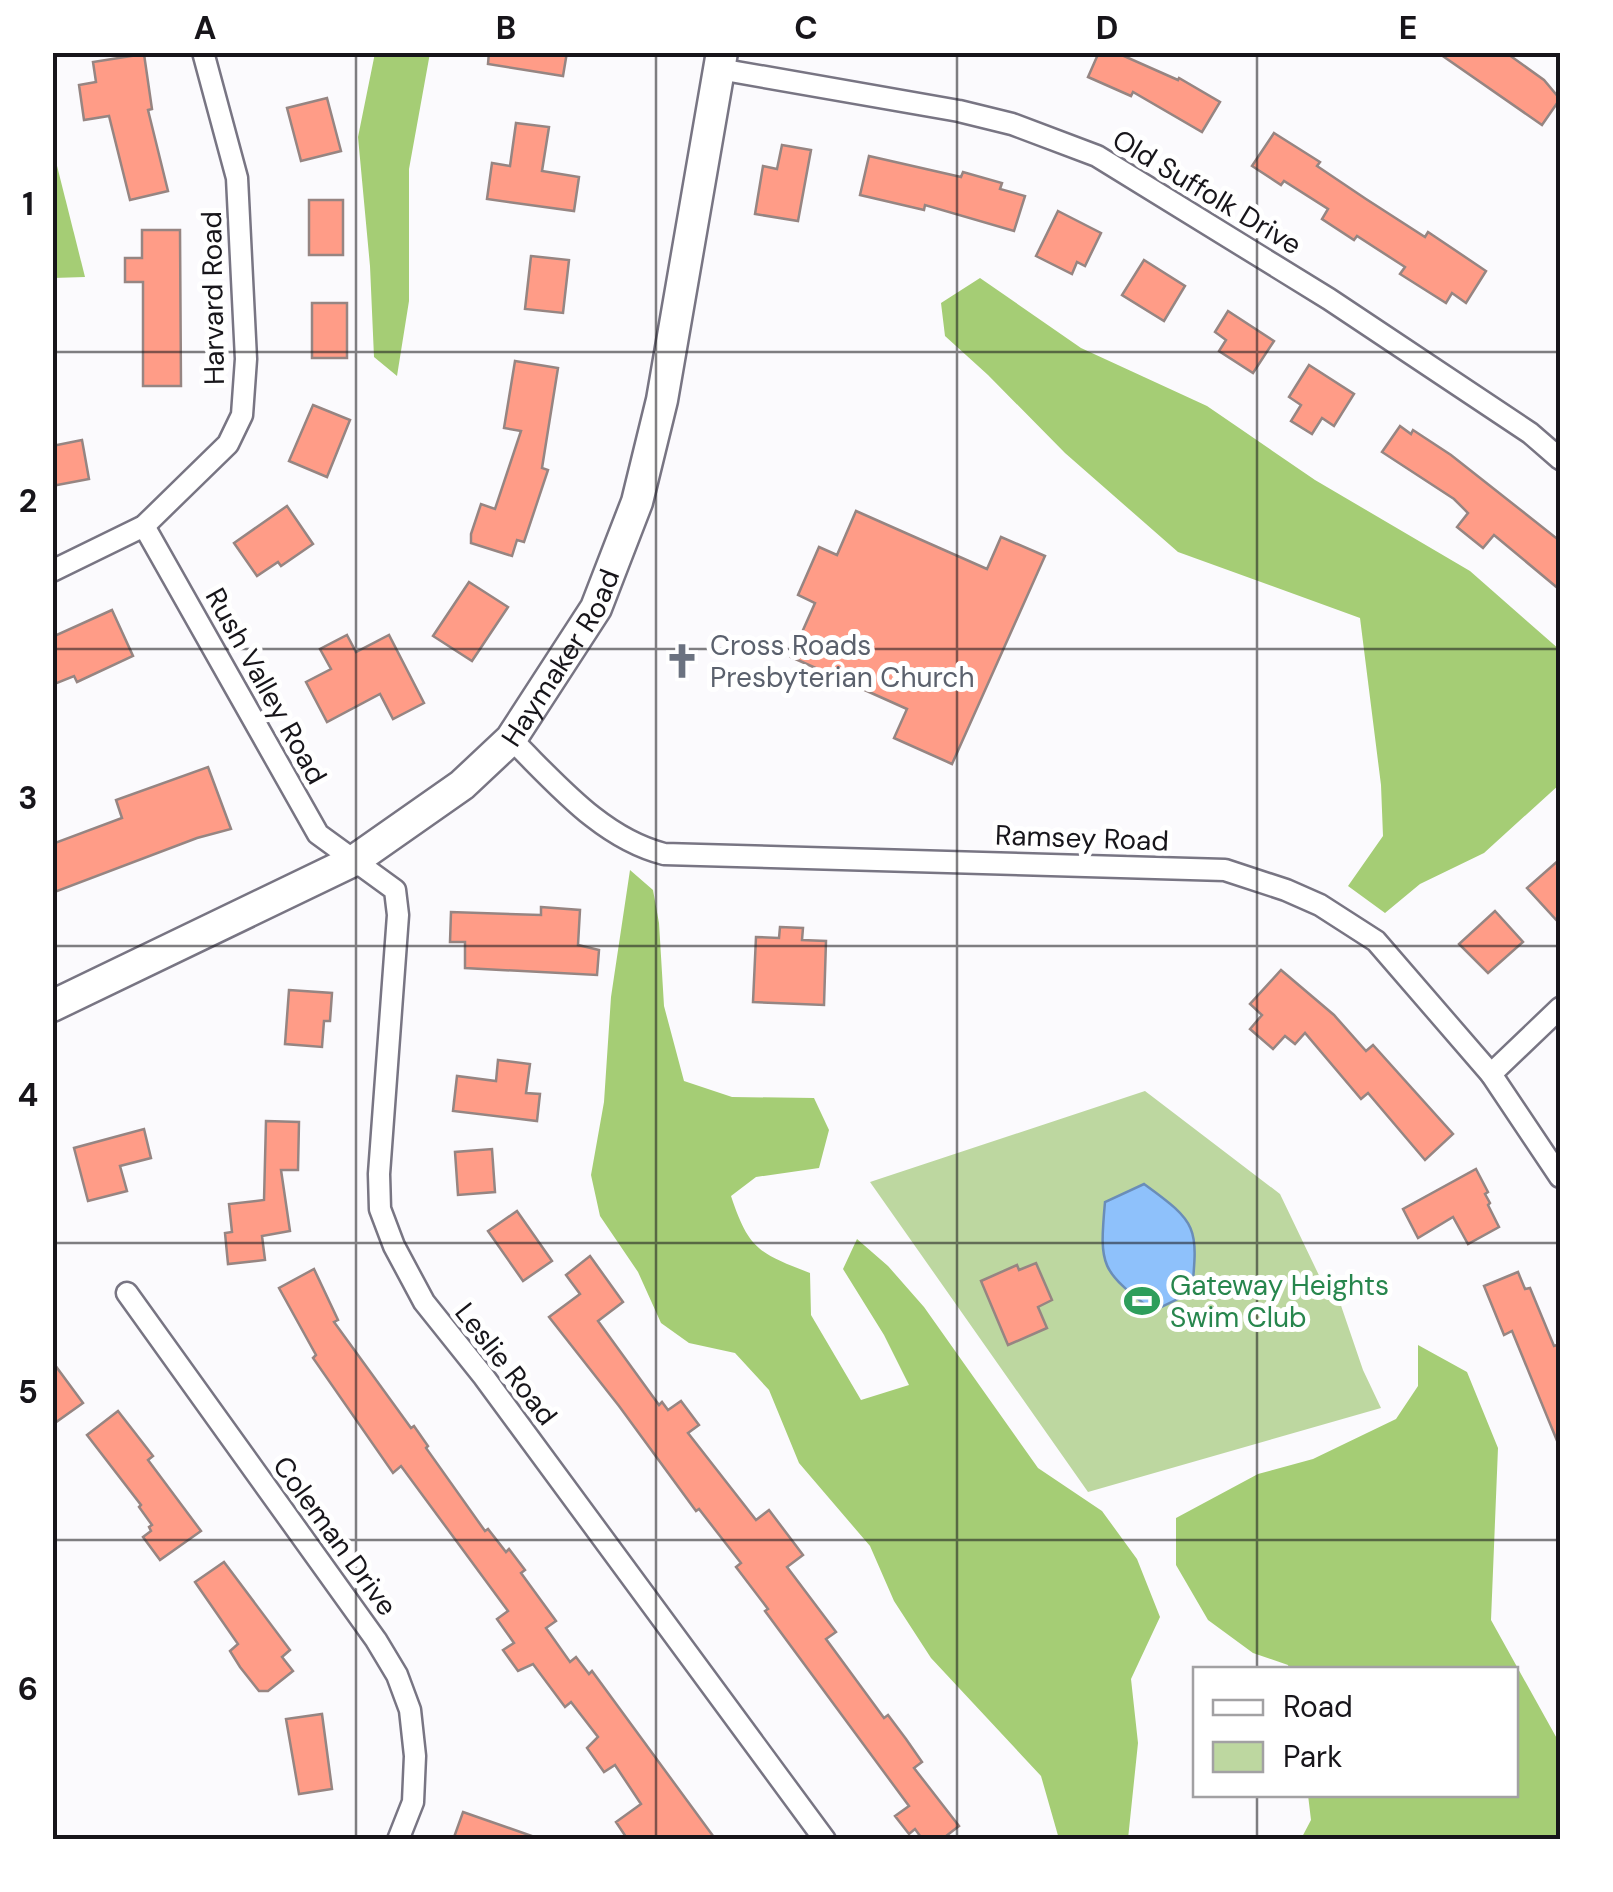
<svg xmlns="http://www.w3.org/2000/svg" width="1613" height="1892" viewBox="0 0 1613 1892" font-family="'DM Sans',sans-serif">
  <rect width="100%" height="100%" fill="#fbfafd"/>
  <path fill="#bdd7a0" d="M1145,1091L1280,1194L1326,1290L1335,1288L1363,1370L1381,1408L1088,1492L870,1182Z"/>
  <g fill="#a5cd75">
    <path d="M375,53H430L409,169V301L397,376L374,357L370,266L358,137Z"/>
    <path d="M53,150L85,277L53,278Z"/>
    <path d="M980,278L1081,348L1207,406L1315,480L1470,571L1560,650V784L1484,853L1420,884L1385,913L1348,886L1383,836L1381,785L1360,618L1178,552L1065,453L988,375L945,336L941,303Z"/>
    <path d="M630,870L653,890L659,923L664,1006L684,1081L732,1097L814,1098L829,1130L819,1168L756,1177L731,1196C749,1250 759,1253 810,1273L811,1315L861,1400L909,1385L884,1335L843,1269L857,1239L888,1266L924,1307L1038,1468L1102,1511L1137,1559L1160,1617L1131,1679L1138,1743L1128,1839H1059L1041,1776L931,1658L894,1601L870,1546L799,1463L769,1390L735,1353L689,1343L661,1323L638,1272L600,1216L591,1175L604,1102L611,997Z"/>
    <path d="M1418,1345L1467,1372L1498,1448L1491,1620L1560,1744V1839H1301L1311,1820L1308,1795L1516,1794V1670L1289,1669L1288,1665L1253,1653L1208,1620L1176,1565V1518L1258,1474L1313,1459L1396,1419L1418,1386Z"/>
  </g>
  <path fill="#8ec1fb" stroke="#6a8db8" stroke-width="2.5" d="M1144,1184C1198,1223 1198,1227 1192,1292L1153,1311C1101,1270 1099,1268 1105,1202Z"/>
  <g fill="#ff9c87" stroke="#968582" stroke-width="2.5">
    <path d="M489,52H567L563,76L488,64Z"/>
    <path d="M1099,52H1115L1178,80L1179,78L1220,102L1202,132L1133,92L1131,96L1088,77Z"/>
    <path d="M1437,52H1505L1544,80L1560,99L1542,125Z"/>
    <path d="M144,54L152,109L148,110L168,191L130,200L109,116L84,120L79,85L96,82L93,62Z"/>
    <path d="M327,98L341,151L301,161L287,108Z"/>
    <path d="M516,123L549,127L542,171L579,177L574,211L487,199L492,163L510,166Z"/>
    <path d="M1274,133L1320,162L1317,166L1366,199L1425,237L1428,232L1486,271L1466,303L1452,293L1446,303L1400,274L1405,267L1357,236L1354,240L1322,219L1328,209L1284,181L1281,185L1252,166Z"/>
    <path d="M782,145L811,150L798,221L755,214L763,166L777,169Z"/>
    <path d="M869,156L961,177L963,172L1002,183L1000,189L1025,196L1014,231L925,205L924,210L860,195Z"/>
    <rect x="309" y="200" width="34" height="55"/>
    <path d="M1058,211L1101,233L1085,266L1077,262L1072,274L1036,256Z"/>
    <path d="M142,230H180L181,386H143V282H125V258H142Z"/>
    <path d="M531,256L569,260L563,313L525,309Z"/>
    <path d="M1144,260L1185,286L1164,321L1122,295Z"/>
    <rect x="312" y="303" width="35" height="55"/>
    <path d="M1228,311L1274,341L1253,373L1219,351L1226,340L1215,332Z"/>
    <path d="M515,361L558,368L542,468L548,470L524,542L517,540L512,556L471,543V534L481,504L495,509L521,431L504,428Z"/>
    <path d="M1309,365L1354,394L1334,426L1322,418L1312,434L1291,421L1301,405L1289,397Z"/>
    <path d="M313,405L350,420L327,477L289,461Z"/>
    <path d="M1400,426L1411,434L1413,430L1451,455L1560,541V590L1494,535L1483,548L1457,527L1468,513L1454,499L1382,452Z"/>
    <path d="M82,440L89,479L52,486V446Z"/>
    <path d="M287,506L313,544L281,566L278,562L257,576L234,543Z"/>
    <path d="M856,511L987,569L1001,537L1045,556L952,764L894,738L907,709L791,657L815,603L798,595L819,547L837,555Z"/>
    <path d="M469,582L508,607L472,661L433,636Z"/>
    <path d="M112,610L133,656L77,682L74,676L52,685V637Z"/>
    <path d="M347,635L356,652L389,635L424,703L393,719L380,694L327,722L306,682L331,669L320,649Z"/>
    <path d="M208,767L231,829L197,838L52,893V844L122,818L116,800Z"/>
    <path d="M1560,859V924L1527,888Z"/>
    <path d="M541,907L580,910L578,945L599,950L597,975L465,968V942H450L451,912L541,915Z"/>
    <path d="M1495,911L1523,942L1488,973L1459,944Z"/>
    <path d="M780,927L803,928L802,940L826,941L824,1005L753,1002L756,937L779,938Z"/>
    <path d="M1281,970L1334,1015L1366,1051L1373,1045L1453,1134L1425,1160L1368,1093L1361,1099L1305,1033L1295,1044L1285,1036L1273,1049L1250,1029L1262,1015L1250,1004Z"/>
    <path d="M289,990L332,993L330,1021H324L322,1047L285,1044Z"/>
    <path d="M498,1060L530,1064L526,1093L540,1094L537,1121L453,1111L457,1076L496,1081Z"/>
    <path d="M266,1121L299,1122L298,1170H281L290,1231L262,1236L265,1260L228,1264L225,1233L232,1232L229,1204L264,1200Z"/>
    <path d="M144,1129L151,1158L120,1166L127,1191L88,1201L74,1148Z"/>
    <path d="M492,1149L495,1192L458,1195L455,1152Z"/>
    <path d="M1476,1169L1488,1192L1485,1194L1490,1203L1488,1205L1499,1227L1468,1244L1453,1217L1418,1238L1403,1209Z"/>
    <path d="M517,1211L552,1261L523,1281L488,1231Z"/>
    <path d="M590,1256L623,1302L598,1321L659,1405L662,1402L668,1410L681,1401L699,1425L688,1433L756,1520L769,1510L803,1555L787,1567L836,1632L826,1639L884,1718L888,1715L906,1739L922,1762L914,1768L959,1826L941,1840H923L915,1829L909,1834L895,1816L909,1806L765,1611L768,1609L736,1567L741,1563L699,1509L696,1511L619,1406L549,1317L580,1294L566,1275Z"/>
    <path d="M1036,1263L1052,1300L1038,1307L1047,1328L1008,1345L981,1281L1017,1265L1019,1270Z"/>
    <path d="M314,1269L338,1320L334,1322L411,1428L414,1426L428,1446L426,1448L485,1531L488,1529L506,1552L509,1549L525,1570L521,1573L556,1621L546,1628L570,1662L576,1657L589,1674L592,1671L716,1840H628L616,1822L641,1804L615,1765L604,1772L587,1748L598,1737L571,1702L565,1707L533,1664L518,1671L503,1650L514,1643L497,1619L508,1611L401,1466L393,1473L313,1358L316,1355L279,1288Z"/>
    <path d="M1518,1272L1525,1289L1530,1288L1554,1346L1560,1344V1448L1512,1331L1504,1335L1484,1286Z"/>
    <path d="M52,1361L83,1403L52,1425Z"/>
    <path d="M118,1411L153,1456L148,1460L201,1531L160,1560L143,1537L151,1531L149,1527L152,1525L139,1507L141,1505L87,1435Z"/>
    <path d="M224,1562L290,1650L282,1657L293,1671L268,1691H259L240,1667L230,1651L238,1644L195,1582Z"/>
    <path d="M322,1714L332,1789L299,1794L286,1719Z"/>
    <path d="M463,1812L532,1836L531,1840H453Z"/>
  </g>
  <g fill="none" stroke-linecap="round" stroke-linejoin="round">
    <defs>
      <g id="street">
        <path d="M719,69L959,111L1012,124L1097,156L1329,299L1530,433L1560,459"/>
        <path d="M144,526L318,834L395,890L398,915L379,1174L380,1209L394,1246L424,1302L484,1377L825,1840"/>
        <path d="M52,571L144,526L228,444L242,415L246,359L237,178L203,52"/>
        <path d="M511,739C556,783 601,838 664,854L1225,870L1286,890L1320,905L1376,941L1491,1074L1560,1177"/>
        <path d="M1491,1074L1560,1008"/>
        <path d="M127,1293L376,1640L397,1675L410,1710L415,1756L413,1802L398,1840"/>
      </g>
      <g id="secondary">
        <path id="s1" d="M52,1006L355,860L462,785L511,739L596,608L637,502L662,400L722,52"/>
      </g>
    </defs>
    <use href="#street" stroke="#787583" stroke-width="25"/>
    <use href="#secondary" stroke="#787583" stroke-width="35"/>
    <use href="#street" stroke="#fff" stroke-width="20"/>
    <use href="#secondary" stroke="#fff" stroke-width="30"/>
  </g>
  <path fill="none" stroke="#17151a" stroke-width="2.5" stroke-opacity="0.55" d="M356,52V1840M656,52V1840M957,52V1840M1257,52V1670M52,352H1560M52,649H1560M52,946H1560M52,1243H1560M52,1540H1560M1257,1794V1840"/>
  <defs>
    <symbol id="church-bare" viewBox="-9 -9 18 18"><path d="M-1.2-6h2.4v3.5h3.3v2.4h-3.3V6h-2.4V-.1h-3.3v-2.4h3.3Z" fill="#6b7280" stroke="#fff" stroke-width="2.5" paint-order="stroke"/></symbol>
    <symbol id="stadium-bare" viewBox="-9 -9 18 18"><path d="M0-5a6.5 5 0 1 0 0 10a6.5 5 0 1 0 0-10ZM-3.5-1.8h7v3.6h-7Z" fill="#2e9e5b" stroke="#fff" stroke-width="2.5" paint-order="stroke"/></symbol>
  </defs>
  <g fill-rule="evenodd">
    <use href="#church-bare" x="657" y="636" width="50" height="50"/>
    <use href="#stadium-bare" x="1117" y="1276" width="50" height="50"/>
  </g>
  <g text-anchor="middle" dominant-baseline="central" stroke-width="10" stroke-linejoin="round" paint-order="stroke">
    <g font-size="28" fill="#17151a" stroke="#fff">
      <text transform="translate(1207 192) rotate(31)">Old Suffolk Drive</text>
      <text transform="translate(213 298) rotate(-91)">Harvard Road</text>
      <text stroke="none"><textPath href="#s1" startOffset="630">Haymaker Road</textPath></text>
      <text transform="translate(266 686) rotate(61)">Rush Valley Road</text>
      <text transform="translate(1082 838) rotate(2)">Ramsey Road</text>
      <text transform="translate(506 1364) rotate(52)">Leslie Road</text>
      <text transform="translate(335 1536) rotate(54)">Coleman Drive</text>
    </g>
    <g font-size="28" fill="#5b616d" stroke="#fff" text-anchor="start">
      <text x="710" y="645">Cross Roads<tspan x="710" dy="32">Presbyterian Church</tspan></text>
    </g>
    <g font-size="28" fill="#27864d" stroke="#fff" text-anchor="start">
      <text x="1170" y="1285">Gateway Heights<tspan x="1170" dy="32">Swim Club</tspan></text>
    </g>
  </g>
  <rect width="1613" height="1892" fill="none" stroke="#ffffff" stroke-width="110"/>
  <rect x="1193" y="1667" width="325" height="130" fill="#ffffff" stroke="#a2a1a3" stroke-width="2.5"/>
  <rect x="1213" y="1700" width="50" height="15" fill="#ffffff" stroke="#a2a1a3" stroke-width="2.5"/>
  <text x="1283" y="1717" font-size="30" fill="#17151a">Road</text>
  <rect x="1213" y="1742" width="50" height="30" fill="#bdd7a0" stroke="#a2a1a3" stroke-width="2.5"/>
  <text x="1283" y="1767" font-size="30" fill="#17151a">Park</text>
  <rect x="55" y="55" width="1503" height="1782" fill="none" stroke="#17151a" stroke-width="4"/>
  <g font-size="32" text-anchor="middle" font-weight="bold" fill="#17151a">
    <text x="205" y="39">A</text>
    <text x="506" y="39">B</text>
    <text x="806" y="39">C</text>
    <text x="1107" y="39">D</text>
    <text x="1408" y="39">E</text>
    <text x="28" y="215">1</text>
    <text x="28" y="512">2</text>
    <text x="28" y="809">3</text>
    <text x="28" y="1106">4</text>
    <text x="28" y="1403">5</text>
    <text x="28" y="1700">6</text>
  </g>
</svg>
